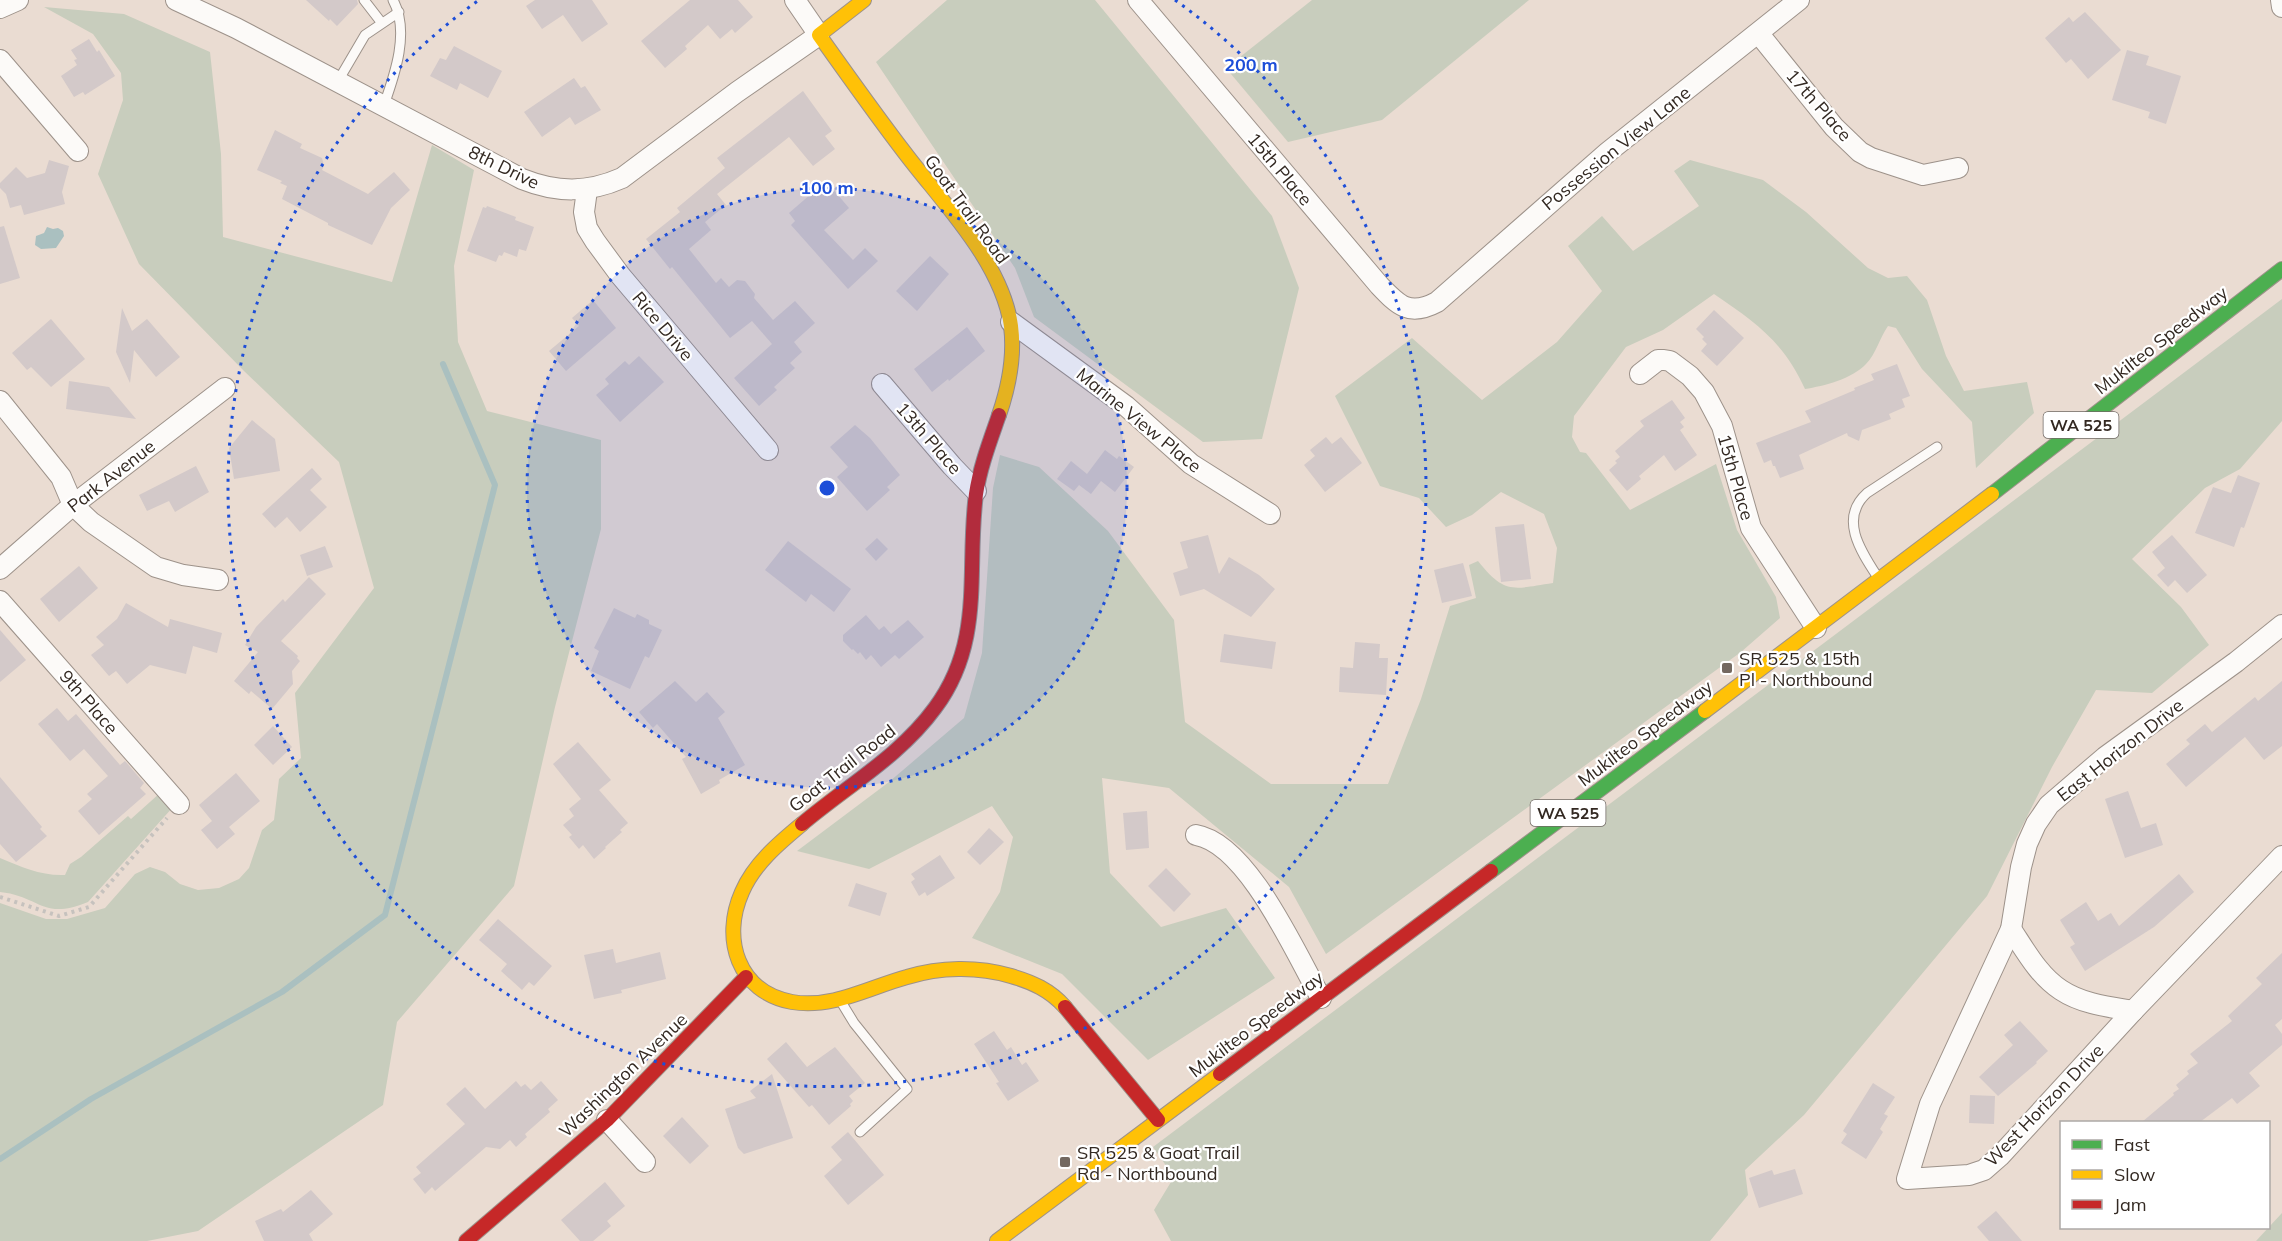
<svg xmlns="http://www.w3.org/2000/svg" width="2282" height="1241" viewBox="0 0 2282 1241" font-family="Mulish,sans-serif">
  <rect width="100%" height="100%" fill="#eadcd2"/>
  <g fill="#c8cdbd">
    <path d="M947,0H1095L1272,216L1299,288L1262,439L1203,442L1034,317L1015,268L876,62Z"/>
    <path d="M1312,0H1529L1382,120L1288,142L1226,68Z"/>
    <path d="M44,7L124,14L210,52L221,154L223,237L392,282L432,145L474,170L454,266L458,342L487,411L601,440V529L555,707L514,886L397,1022L383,1105L198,1231L147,1241H0V903L46,919H67L105,908L135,874L150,867L165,872L180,884L198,890L219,888L239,879L249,868L262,830L274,820L279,779L301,758L295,693L374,588L339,462L244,371L139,264L98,174L123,100L121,73L93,34Z"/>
    <path d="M1690,160L1763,180L1806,212L1868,268L1888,278L1907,276L1927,300L1946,356L1964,391L2027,382L2034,413L1976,468L1972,422L1922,369L1896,328L1888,326C1880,337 1876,354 1866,364C1852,379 1824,386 1805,389C1784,342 1755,322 1714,294L1663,330L1626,347L1574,416L1572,437L1580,452L1586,453L1630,510L1716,464L1737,530L1776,597L1780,618L1741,652L1326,954L1289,887L1169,788L1102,778L1110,873L1161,927L1226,908L1275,978L1148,1060L1062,974L972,938L1000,892L1013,837L992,806L869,869L797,851L889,782L964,718L982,653L993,488L1000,455L1039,467L1108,531L1174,620L1185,722L1271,784H1388L1421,699L1450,606L1476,598L1469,565L1478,561C1505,595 1513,589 1553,583L1557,548L1544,514L1501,492L1472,515L1446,527L1419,498L1380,486L1335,396L1412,338L1482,400L1557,342L1602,291L1568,246L1602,216L1633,251L1699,206L1674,171Z"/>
    <path d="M2282,299V421L2240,469L2205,488L2132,559L2181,607L2209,645L2152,693L2096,690L2052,767L1987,896L1804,1115L1745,1170L1748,1195L1710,1241H1171L1154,1210L1174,1177L1153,1147Z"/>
    <path d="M160,793L173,807L88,902C42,921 40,896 0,892V858C22,867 41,876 65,875L70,864L81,857L128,816L131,819Z"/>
    <path d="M2282,1213V1241H2256Z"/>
  </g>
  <path fill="#aac0c0" d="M47,227L53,229L58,228L63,231L64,236L56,248L41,249L35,245L36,236L44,233Z"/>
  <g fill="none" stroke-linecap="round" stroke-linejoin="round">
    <path stroke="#aac0c0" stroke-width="6" d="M0,1159L91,1099L282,992L385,915L495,485L443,364"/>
  </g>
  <g fill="#d3c9c9">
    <path d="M306,0H357L358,4L337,26L330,19L329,21Z"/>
    <path d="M535,0H592L608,24L582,42L563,15L542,29L526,6Z"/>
    <path d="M690,0H738L753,17L735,33L732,29L720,39L708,25L685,46L687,49L665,68L641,41Z"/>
    <path d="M2085,12L2121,50L2088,79L2071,59L2066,63L2045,38L2069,17L2073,22Z"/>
    <path d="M89,39L97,52L99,50L115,76L85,95L83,92L74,97L61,76L77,65L74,60L77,59L71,50Z"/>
    <path d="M454,46L502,71L488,98L460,83L457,90L430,76L440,58L446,60Z"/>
    <path d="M2127,50L2149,56L2146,65L2181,76L2166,124L2148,118L2150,112L2112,100Z"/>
    <path d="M574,78L581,88L585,86L601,110L575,125L570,117L542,137L524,112Z"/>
    <path d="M803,91L832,131L825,136L835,149L813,166L789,137L717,194L726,205L705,222L711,230L689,249L716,283L721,278L729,287L737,280L745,281L755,294L754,298L773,320L795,301L815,323L794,342L802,352L790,363L795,368L774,387L777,390L759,406L734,378L772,344L752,321L730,338L672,267L670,269L646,239L680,212L677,208L725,168L717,158Z"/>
    <path d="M275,130L302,144L300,148L322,158L324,166L322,170L368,194L394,172L410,190L391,208L372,245L328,225V223L282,199L287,186L280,183L282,181L257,170Z"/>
    <path d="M49,160L69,166L62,192L65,204L24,215L21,205L10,208L6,194L0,188V183L16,167L27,178L45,173Z"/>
    <path d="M826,181L849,208L824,230L853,260L865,248L878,261L848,289L791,225L795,221L789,213Z"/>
    <path d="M487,206L516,217L515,220L534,227L526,251L519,249L517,257L504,252L502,256L499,255L496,262L467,251L483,207L486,208Z"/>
    <path d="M4,226L20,278L0,284V227Z"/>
    <path d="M930,256L949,274L917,311L896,291Z"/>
    <path d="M593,300L616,328L566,371L549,351L579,326L572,318Z"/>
    <path d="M122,308L132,331L147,319L180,357L156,377L134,350L130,383L116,352Z"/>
    <path d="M1714,310L1744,338L1717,366L1701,351L1707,344L1702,339L1704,337L1696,329Z"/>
    <path d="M51,319L85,359L51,387L31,367L27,370L12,353Z"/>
    <path d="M967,327L985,351L949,381L948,379L932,392L914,369Z"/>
    <path d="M639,356L664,382L620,422L596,395L609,384L605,379L625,361L629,365Z"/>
    <path d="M1897,364L1910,396L1902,399L1905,407L1889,414L1891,419L1862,430L1859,441L1848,436L1847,433L1799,455L1804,469L1780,478L1775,466H1773L1771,460L1764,463L1756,443L1811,422L1805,411L1855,390L1854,388L1874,380L1871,374Z"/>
    <path d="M69,381L109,387L136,419L66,409Z"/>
    <path d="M1672,400L1685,418L1680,422L1684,427L1680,430L1697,455L1675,471L1664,455L1639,476L1641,479L1627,491L1609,470L1617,463L1615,461L1620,457L1615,451L1644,426L1640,421Z"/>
    <path d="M252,420L275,439L280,471L234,479L229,448Z"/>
    <path d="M855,425L870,438L900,475L887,487L890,490L867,511L837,477L848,467L830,447Z"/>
    <path d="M1326,437L1332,444L1341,437L1362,463L1325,492L1304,465L1315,456L1310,450Z"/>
    <path d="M1105,450L1117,459L1119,456L1134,467L1115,492L1101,481L1091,494L1079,485L1074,491L1057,479L1071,461L1087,474Z"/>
    <path d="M196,466L209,492L175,512L169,501L147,511L139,495Z"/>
    <path d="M312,468L322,479L310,490L327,507L300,532L287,517L275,528L262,514Z"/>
    <path d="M2238,475L2260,483L2244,528L2241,527L2234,547L2195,533L2213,487L2231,493Z"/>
    <path d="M1524,524L1531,579L1501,582L1495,527Z"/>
    <path d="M1208,535L1219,574L1229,557L1259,575L1275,589L1251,617L1204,589L1180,596L1173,573L1188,568L1180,542Z"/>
    <path d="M2172,535L2207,575L2187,593L2175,580L2168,587L2157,575L2165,568L2152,552Z"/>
    <path d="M877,538L888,549L876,561L865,549Z"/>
    <path d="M788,541L851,589L834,612L811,594L806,602L765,570Z"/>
    <path d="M325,546L333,567L307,576L300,555Z"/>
    <path d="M1463,563L1472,596L1442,603L1434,570Z"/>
    <path d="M79,566L98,588L59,622L40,599Z"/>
    <path d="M309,577L326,594L281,641L298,656L297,658L300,661L292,671L293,684L272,709L251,691L249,694L234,681L258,652L245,645L256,627L283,599L285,602Z"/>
    <path d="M126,603L168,627L170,619L222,633L217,653L193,646L186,674L150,665L127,684L116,671L109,676L91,655L104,645L96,637L117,619Z"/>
    <path d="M614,608L635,618L637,614L649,620V624L662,630L649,658L645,656L630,689L591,671L599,651L594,648Z"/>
    <path d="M866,615L879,630L884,626L891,634L908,620L924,637L899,659L895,655L881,667L871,655L866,660L860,652L858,654L853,649L852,650L843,641V635Z"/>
    <path d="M0,630L26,660L0,682Z"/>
    <path d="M1224,634L1276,642L1272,669L1220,662Z"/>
    <path d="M1355,642L1380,644L1379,658H1388L1386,695L1339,692L1340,667L1353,668Z"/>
    <path d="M675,681L696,702L707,692L725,712L718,718L745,765L719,780L720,783L701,794L682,759L686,757L657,724L653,728L639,712Z"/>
    <path d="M2282,681V746L2264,760L2245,737L2186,787L2166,764L2190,744L2186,740L2205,724L2212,732L2255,697L2258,701Z"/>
    <path d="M57,708L68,721L76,714L120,765L125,761L144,783L140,788L146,794L99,835L78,811L92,799L87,794L108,776L84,749L70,761L38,724Z"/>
    <path d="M273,726L292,747L273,765L254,745Z"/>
    <path d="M578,742L611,780L599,790L628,823L620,830L622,832L605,847L606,848L594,859L583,845L579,849L569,837L572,835L563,825L574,816L569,809L581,799L553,764Z"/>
    <path d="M236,773L260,801L229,827L235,834L217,849L201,830L212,821L199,805Z"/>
    <path d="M0,777L42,827L40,829L47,836L16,862L0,844Z"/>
    <path d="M2128,791L2141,828L2156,823L2163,845L2125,858L2105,799Z"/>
    <path d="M1147,811L1149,848L1126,850L1123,813Z"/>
    <path d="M989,828L1004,842L980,865L967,852Z"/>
    <path d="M940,855L955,878L927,896L925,892L919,896L911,882L915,879L911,874Z"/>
    <path d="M1166,868L1191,894L1174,912L1148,886Z"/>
    <path d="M2179,874L2194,892L2154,927L2085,971L2070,947L2075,944L2060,920L2086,902L2098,921L2111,913L2119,926Z"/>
    <path d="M856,883L887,893L880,916L848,906Z"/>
    <path d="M498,919L552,966L534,986L529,982L522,990L501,971L507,964L479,940Z"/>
    <path d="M613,949L616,963L660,952L666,979L621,990L622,993L594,999L584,955Z"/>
    <path d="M2282,953V1019L2275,1025L2282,1034V1045L2249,1073L2260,1086L2237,1104L2232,1098L2200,1122H2142L2174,1095L2173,1093L2179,1089L2176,1085L2189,1074L2187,1071L2198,1063L2190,1054L2232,1021L2228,1016L2262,984L2256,978Z"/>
    <path d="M2020,1021L2048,1051L2036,1062L2037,1063L1998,1096L1979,1077L2013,1045L2004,1035Z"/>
    <path d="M994,1031L1007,1050L1011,1047L1022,1065L1026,1062L1039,1081L1008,1101L996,1083L999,1082L974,1044Z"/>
    <path d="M786,1042L807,1067L835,1047L865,1083L849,1096L853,1101L850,1104L851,1106L829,1125L812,1105L809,1107L767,1059Z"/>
    <path d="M772,1074L793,1138L744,1154L738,1148L725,1109L756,1098L750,1091Z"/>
    <path d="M516,1081L521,1087L525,1084L531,1090L541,1081L558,1100L548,1109L550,1112L525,1134L527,1137L516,1147L510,1140L500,1149L486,1147L435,1191L432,1187L425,1194L413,1179L421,1173L416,1167L465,1124L446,1104L465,1087L485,1109Z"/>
    <path d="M1873,1083L1895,1097L1884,1114L1888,1116L1880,1129L1883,1132L1866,1159L1841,1143L1847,1134L1843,1131Z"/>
    <path d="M1970,1095L1995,1096L1994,1124L1969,1123Z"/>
    <path d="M682,1117L709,1146L690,1164L663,1136Z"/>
    <path d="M848,1132L884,1175L848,1205L824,1176L842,1160L831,1147Z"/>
    <path d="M1795,1169L1803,1194L1759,1208L1749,1178L1772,1170L1774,1175Z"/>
    <path d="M605,1182L625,1206L607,1221L611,1226L593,1241H580L561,1220Z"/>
    <path d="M311,1190L333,1214L309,1234L313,1241H264L255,1221L281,1209L283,1212Z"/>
    <path d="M1996,1211L2022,1241H1989L1977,1227Z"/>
  </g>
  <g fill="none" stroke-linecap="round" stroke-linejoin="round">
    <defs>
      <g id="lane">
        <path d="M364,0L381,22"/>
        <path d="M338,81L365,35L399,12"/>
        <path d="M384,105C395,74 410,31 393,0"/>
        <path d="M1877,576C1860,550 1839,518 1867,493L1937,447"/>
        <path d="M840,1000L854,1023L907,1089L860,1132"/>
      </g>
      <g id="street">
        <path d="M176,0L236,28L522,179C557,193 588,193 622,178L737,92L819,35L795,0"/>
        <path d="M1138,0L1379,285C1398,305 1409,317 1437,302L1608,152L1799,0"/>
        <path d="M2281,0L2282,7"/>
        <path d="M0,8L18,0"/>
        <path d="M1759,34L1834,127L1860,152L1871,158L1923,175L1958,168"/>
        <path d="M0,60L78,151"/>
        <path d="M587,190L584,212L587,228L595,241L620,275L768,450"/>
        <path d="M1011,322L1126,406L1191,464L1270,514"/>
        <path d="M1640,374L1658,360H1664L1670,361L1690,376L1704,392L1722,426L1751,528L1816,628"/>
        <path d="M882,384L952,466L976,491"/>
        <path d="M0,401L61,477L73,505L91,522L156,567L183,575L218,580"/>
        <path d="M0,569L73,505L225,388"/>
        <path d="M0,601L179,804"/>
        <path d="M2282,625L2236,662L2105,757L2049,805L2036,824L2027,844L2021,867L2011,929L1930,1104L1907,1179L1969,1175L1984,1170L2000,1156L2133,1011L2282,856"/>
        <path d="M1196,835C1248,844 1296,954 1321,998"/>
        <path d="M2011,929C2025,950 2039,976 2061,990C2082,1004 2109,1007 2133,1011"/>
        <path d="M607,1120L645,1162"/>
      </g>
      <g id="fast">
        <path d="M1992,494L2282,269"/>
        <path d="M1491,871L1705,711"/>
      </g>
      <g id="slow">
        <path d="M864,0L819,35C847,74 875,114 905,153C942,202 1002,262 1011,326C1015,357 1009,386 999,415"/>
        <path d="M1705,711L1992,494"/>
        <path d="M802,824C779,843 754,864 742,892C721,939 738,992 792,1002C832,1009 870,987 907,977C940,967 977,966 1011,976C1032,982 1050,990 1065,1007"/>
        <path d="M997,1241L1220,1074"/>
      </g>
      <g id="jam">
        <path d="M802,824C847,786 900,756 935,708C985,641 966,570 976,494C980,467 990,441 999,415"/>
        <path d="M1065,1007L1158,1120"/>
        <path d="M1220,1074L1491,871"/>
        <path d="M466,1241L607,1120L746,977"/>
      </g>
    </defs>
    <use href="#lane" stroke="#9d928a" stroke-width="11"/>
    <use href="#street" stroke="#9d928a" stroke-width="22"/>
    <use href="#fast" stroke="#9d928a" stroke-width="16"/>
    <use href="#slow" stroke="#9d928a" stroke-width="16"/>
    <use href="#jam" stroke="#9d928a" stroke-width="16"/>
    <path stroke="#c6c2be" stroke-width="4" stroke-dasharray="3 4.5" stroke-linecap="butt" d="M0,897L59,916L89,907L167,818"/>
    <use href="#lane" stroke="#fcfaf8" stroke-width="9"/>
    <use href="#street" stroke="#fcfaf8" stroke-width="20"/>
    <use href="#fast" stroke="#4caf50" stroke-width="14"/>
    <use href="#slow" stroke="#ffc107" stroke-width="14"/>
    <use href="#jam" stroke="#c62828" stroke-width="14"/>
  </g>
  <circle cx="827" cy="488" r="300" fill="#1d4ed8" fill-opacity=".12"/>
  <g fill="none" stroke="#1d4ed8" stroke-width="3" stroke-dasharray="3 6">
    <circle cx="827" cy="488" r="300"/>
    <path d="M1175 0A599 599 0 1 1 479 0"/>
  </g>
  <g fill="#736860" stroke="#fff" stroke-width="2">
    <rect x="1721" y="662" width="12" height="12" rx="3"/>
    <rect x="1059" y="1156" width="12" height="12" rx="3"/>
  </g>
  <g text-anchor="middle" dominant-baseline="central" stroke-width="4.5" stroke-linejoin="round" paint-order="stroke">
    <g fill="#fff" stroke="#706964" stroke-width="1.5">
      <rect x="2043.5" y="412" width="75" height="26" rx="4.5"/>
      <rect x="1530.5" y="800" width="75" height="26" rx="4.5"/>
    </g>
    <g font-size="16" font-weight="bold" fill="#332922">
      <text x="2081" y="425">WA 525</text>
      <text x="1568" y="813">WA 525</text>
    </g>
    <g font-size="18" fill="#332922" stroke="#fff">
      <text transform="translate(1819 105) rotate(49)">17th Place</text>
      <text transform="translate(1616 148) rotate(-39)">Possession View Lane</text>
      <text transform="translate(504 167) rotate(26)">8th Drive</text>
      <text transform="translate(1280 169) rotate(50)">15th Place</text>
      <text transform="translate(967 209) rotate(54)">Goat Trail Road</text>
      <text transform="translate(663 326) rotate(50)">Rice Drive</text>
      <text transform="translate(2161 340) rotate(-38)">Mukilteo Speedway</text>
      <text transform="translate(1139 420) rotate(39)">Marine View Place</text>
      <text transform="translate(929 438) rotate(49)">13th Place</text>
      <text transform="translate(111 476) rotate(-38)">Park Avenue</text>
      <text transform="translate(1736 477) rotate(74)">15th Place</text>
      <text transform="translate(89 702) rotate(49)">9th Place</text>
      <text transform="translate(1645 733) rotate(-37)">Mukilteo Speedway</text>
      <text transform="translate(2120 750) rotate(-38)">East Horizon Drive</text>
      <text transform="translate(842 768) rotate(-38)">Goat Trail Road</text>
      <text transform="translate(1256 1024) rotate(-37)">Mukilteo Speedway</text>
      <text transform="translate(623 1075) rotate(-44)">Washington Avenue</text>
      <text transform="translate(2044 1105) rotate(-46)">West Horizon Drive</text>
    </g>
    <g font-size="18" fill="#332922" stroke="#fff" text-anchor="start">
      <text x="1739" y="658">SR 525 &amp; 15th<tspan x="1739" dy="21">Pl - Northbound</tspan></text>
      <text x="1077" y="1152">SR 525 &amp; Goat Trail<tspan x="1077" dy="21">Rd - Northbound</tspan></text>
    </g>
  </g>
  <circle cx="827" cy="488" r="9" fill="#1d4ed8" stroke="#fff" stroke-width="3"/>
  <g font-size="18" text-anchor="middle" font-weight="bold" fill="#1d4ed8" stroke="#fff" stroke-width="4.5" stroke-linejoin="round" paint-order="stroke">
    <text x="1251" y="71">200 m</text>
    <text x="827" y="194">100 m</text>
  </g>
  <rect x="2060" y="1121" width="210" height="108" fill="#ffffff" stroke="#ada9a7" stroke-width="1.5"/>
  <rect x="2072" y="1140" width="30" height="9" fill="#4caf50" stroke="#ada9a7" stroke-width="1.5"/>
  <text x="2114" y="1151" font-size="18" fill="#332922">Fast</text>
  <rect x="2072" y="1170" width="30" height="9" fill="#ffc107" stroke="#ada9a7" stroke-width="1.5"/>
  <text x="2114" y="1181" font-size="18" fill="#332922">Slow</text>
  <rect x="2072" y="1200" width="30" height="9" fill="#c62828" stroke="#ada9a7" stroke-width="1.5"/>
  <text x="2114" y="1211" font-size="18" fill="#332922">Jam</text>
</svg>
